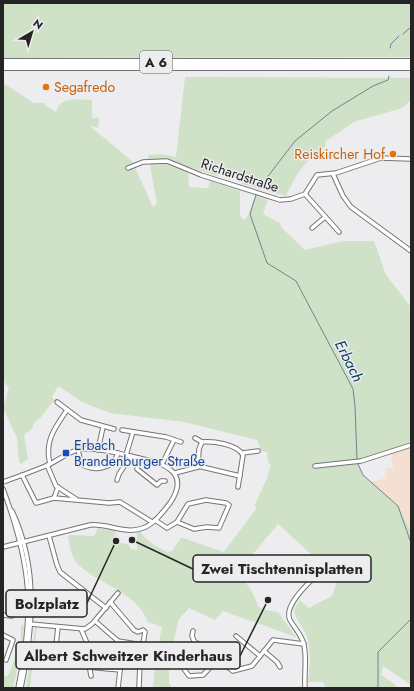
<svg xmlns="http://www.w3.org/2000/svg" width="414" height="691" viewBox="0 0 414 691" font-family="Jost,sans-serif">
  <rect width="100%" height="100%" fill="#ededf0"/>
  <path fill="#f5dfd1" d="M411,443V532L398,506L371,482L386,478L385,469L393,468L391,450Z"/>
  <g fill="#cfe1c7">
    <path d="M3,3H411V57L3,58Z"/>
    <path d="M185,77L411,78V100L402,108L354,122L326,141L325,147C302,163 298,172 286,196L242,184L243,176L220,169L217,176L189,167L188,171L189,187L208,188L210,181L240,191V214L243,220L248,216L255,196L268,200L263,214L280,223L282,228L305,250L343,241H374L386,275L411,307V443L360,459L359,467L363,475L398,506L411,532V685L383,666L381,675L396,685L394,688H330L325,687L323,682H308C310,665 312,648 305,632C300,623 295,619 294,609L300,600L309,608L332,596L337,581L323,578L324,574L317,569L313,556L278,524L237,573L250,588L259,607L266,610L278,612L296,637L223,611L215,620L189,608L179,619L169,661V683L171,686L170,688H153L156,657L162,627L148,622C139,598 112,588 92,575C86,571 79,566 75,561C71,553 69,545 68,537L70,535L94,536L98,528L115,531L116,533L111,542L117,535L121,539L117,545L120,543L128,544L131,549L137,550V532L140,531C145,541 158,547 167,552L172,551L181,538H183L224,552L256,509L255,504L267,478L271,465L268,462L267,452L261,451L257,440L184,422L110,413L82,402L60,387L57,388L52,397L54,400L41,417L34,423L32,429L24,435L28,459L21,464L19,461L17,438L3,408L9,387L3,381V83L34,103H45L46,106L56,112C59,96 79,100 92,100V118H99L98,128L90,126L132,161L153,207L157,203L148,155L161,154L176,157Z"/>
    <path d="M21,624L24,626L22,647L13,688H3V675L7,676L10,672L21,640Z"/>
    <path d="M37,627L30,688H26L35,628Z"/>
  </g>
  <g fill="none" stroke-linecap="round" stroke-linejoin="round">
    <g stroke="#6f8493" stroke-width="1">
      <path d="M403,34L411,27"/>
      <path d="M390,48L391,44L399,36"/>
      <path d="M259,188L295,141L332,111L373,86L388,80L389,76"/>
      <path d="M256,195L250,214L267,263L296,281L353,389L355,406L357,460"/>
      <path d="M358,464L363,475L398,506L411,543"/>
      <path d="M378,688V652L411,619"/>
    </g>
    <defs>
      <g id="minor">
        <path d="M128,168L143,162L167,161L201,175L280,200L291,199L305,194L317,175L336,173L381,158L411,159"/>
        <path d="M333,174L343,196L351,207L411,251"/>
        <path d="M305,194L339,232"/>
        <path d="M312,228L325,217"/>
        <path d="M57,402L81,420L114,429"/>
        <path d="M122,430L166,437L181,442"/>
        <path d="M195,438L202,442"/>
        <path d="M78,449L81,464C94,472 114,469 118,453"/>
        <path d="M98,450L103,427"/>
        <path d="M242,453L258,451"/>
        <path d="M126,455L133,432"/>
        <path d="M139,458L137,469L157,485L161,481H165"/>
        <path d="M50,464C44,441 55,428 67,410"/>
        <path d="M162,464L174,440"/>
        <path d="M47,465L56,486L76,499"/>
        <path d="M198,466L240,476"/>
        <path d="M315,466L361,461L411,445"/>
        <path d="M175,473L198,467L199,449L202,442C213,441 237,444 243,455L238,487"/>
        <path d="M22,475L36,503L54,498L109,503L120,502L152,522"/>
        <path d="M117,480L119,474L131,456"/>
        <path d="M3,482C18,477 33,471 48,465C59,460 69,451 81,449C95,447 112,452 126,455C152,461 195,466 170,503C163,512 154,524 143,528C125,535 108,523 90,525L3,547"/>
        <path d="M3,489C31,564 35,610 18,688"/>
        <path d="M54,498L58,487"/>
        <path d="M12,511C39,568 33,629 21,688"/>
        <path d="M155,520L167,528L177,522L188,504L206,500L226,503L229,505L219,528L207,527L194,529L177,522"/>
        <path d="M49,536L57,565L60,572L106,608"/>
        <path d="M110,602L134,630L138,632L143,630L145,632L140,661L139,688"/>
        <path d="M3,615L12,616"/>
        <path d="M95,621L118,641L143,645"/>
        <path d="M30,624L85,629L92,624L118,593"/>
        <path d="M58,627L55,655C66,668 103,668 120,670"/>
        <path d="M81,629L90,650V670L91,676"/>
        <path d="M193,631L192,636L194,641L233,671L252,666L273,640L304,644"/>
        <path d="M3,635L13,640L6,660"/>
        <path d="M236,636L260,656"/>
        <path d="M117,640L113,661L120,665"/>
        <path d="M264,651L277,662L280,667"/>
        <path d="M184,669L189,676L203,675L217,660"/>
        <path d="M118,688L121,662L126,659L140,661"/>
        <path d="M305,688C304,674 307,659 304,645C302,635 295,629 290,620C283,607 307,584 317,575"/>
      </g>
      <g id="motorway">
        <path d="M3,62H411"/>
        <path d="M3,67H411"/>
      </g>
    </defs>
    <use href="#minor" stroke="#757577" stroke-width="5.5"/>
    <use href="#motorway" stroke="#757577" stroke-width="8"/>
    <use href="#minor" stroke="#fff" stroke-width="3.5"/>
    <use href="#motorway" stroke="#fff" stroke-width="6"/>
  </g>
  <g fill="#e8710a" stroke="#ededf0" stroke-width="1.5">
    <circle cx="46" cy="87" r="4"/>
    <circle cx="393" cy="154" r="4"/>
  </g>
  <rect fill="#1a4fb4" stroke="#ededf0" stroke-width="1.5" x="62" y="449" width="8" height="8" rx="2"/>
  <g text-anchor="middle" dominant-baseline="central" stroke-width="3" stroke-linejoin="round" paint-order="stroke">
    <rect fill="#ededf0" stroke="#616163" stroke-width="1" x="140" y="51" width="32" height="22" rx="3"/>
    <g font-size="13" font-weight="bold" fill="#252526">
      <text x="156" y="62">A 6</text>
    </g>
    <g font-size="14" fill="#c56008" stroke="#ededf0" text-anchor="start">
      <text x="54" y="87">Segafredo</text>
      <text x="385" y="154" text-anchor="end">Reiskircher Hof</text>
    </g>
    <g font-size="14" fill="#252526" stroke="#ededf0">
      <text transform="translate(240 175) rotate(18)">Richardstraße</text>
    </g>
    <g font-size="14" fill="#164399" stroke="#ededf0" text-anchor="start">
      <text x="74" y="445">Erbach<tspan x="74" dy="16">Brandenburger Straße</tspan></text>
    </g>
    <g font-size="15" font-style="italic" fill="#053c5b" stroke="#ededf0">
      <text transform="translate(349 361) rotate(63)">Erbach</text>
    </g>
  </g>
  <path fill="none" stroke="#252526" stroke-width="1.5" d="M132 540L193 569M116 541L87 603M268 600L240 656"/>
  <g fill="#252526" stroke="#ededf0" stroke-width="1.5">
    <circle cx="132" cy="540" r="4"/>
    <circle cx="116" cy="541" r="4"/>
    <circle cx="268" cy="600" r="4"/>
  </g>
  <g fill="#ededf0" stroke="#252526" stroke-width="1.5">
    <rect x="193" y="555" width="178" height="27" rx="4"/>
    <rect x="6" y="590" width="81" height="27" rx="4"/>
    <rect x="16" y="642" width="224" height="27" rx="4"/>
  </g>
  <g font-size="15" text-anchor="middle" font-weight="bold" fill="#252526">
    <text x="282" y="574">Zwei Tischtennisplatten</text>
    <text x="47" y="609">Bolzplatz</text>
    <text x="128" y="661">Albert Schweitzer Kinderhaus</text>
  </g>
  <rect width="414" height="691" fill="none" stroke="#252526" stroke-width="8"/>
  <g transform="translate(32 32) rotate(38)" stroke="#ededf0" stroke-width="3" paint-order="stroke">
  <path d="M0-3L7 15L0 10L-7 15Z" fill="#252526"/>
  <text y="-6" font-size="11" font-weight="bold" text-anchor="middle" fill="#252526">N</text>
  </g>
</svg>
